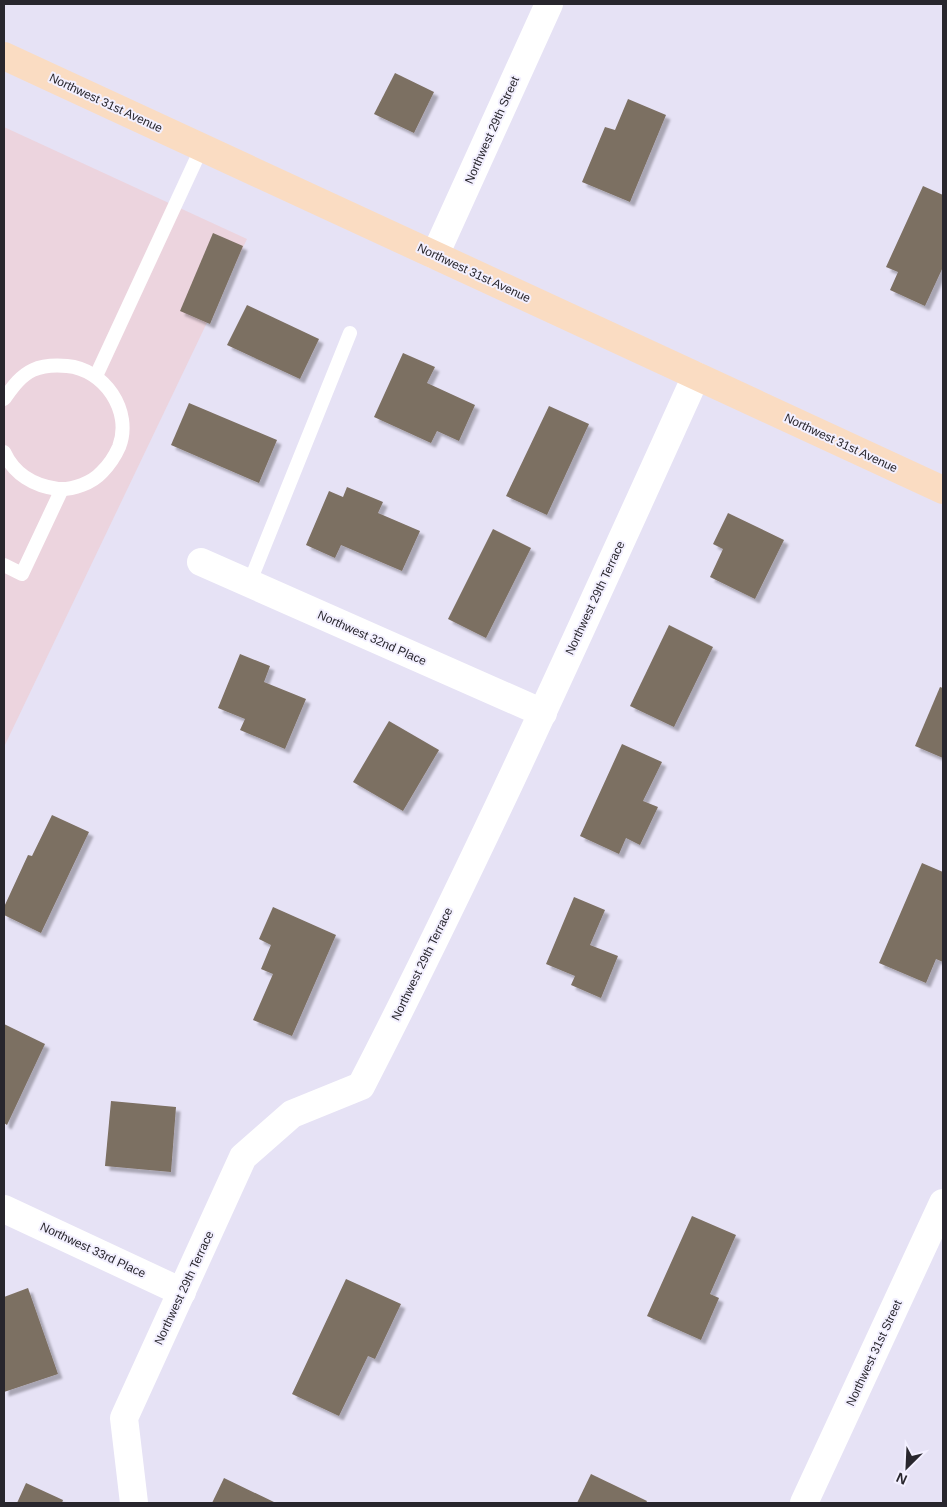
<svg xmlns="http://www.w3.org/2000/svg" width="947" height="1507" viewBox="0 0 947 1507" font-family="Helvetica,sans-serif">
  <defs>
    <filter id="shadow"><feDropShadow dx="4.5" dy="4.5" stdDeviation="1" flood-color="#0004"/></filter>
  </defs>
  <rect width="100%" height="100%" fill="#e6e2f5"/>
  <path fill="#ecd4de" d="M4,127L247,239L4,747Z"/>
  <g fill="#7c6f62" filter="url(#shadow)">
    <path d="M395,73L434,92L414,133L374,114Z"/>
    <path d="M628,99L666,115L630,202L582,182L605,127L615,130Z"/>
    <path d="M923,186L943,195V267L925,306L890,290L898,272L886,267Z"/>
    <path d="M213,233L243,246L210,324L180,311Z"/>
    <path d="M247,305L319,339L300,379L227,345Z"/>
    <path d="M403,353L435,367L427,383L475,405L459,441L437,431L431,443L374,417Z"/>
    <path d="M189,403L277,440L259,483L171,445Z"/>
    <path d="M549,406L589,424L547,515L506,496Z"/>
    <path d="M347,487L383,502L378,513L420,531L402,571L341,545L335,558L306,545L329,491L343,497Z"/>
    <path d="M728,513L784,540L755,599L710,577L723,549L713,544Z"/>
    <path d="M493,529L531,548L486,638L448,619Z"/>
    <path d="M669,625L713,647L674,727L630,706Z"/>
    <path d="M240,654L270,666L264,682L306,699L285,749L240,730L245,719L218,708Z"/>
    <path d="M940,687L943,688V758L915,746Z"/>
    <path d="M389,721L439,750L403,811L353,782Z"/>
    <path d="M622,744L662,762L643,801L658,807L640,845L626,838L619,854L580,836Z"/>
    <path d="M52,815L89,832L41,933L4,915V907L28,855L32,856Z"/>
    <path d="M922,863L943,872V962L936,959L926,983L879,963Z"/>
    <path d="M574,897L605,910L590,945L618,956L601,998L571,985L575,976L546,964Z"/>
    <path d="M273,907L336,935L292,1036L253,1020L273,974L261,969L271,945L259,939Z"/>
    <path d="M4,1024L45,1044L7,1125L4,1123Z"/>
    <path d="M111,1101L176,1107L171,1172L105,1166Z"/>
    <path d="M692,1216L736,1235L710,1294L719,1298L701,1340L647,1316Z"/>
    <path d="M346,1279L401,1304L375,1359L368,1356L339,1416L292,1394Z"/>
    <path d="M28,1288L58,1374L4,1392V1297Z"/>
    <path d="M591,1474L647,1501L646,1503H577Z"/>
    <path d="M224,1478L276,1503H212Z"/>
    <path d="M26,1483L63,1500L62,1503H17Z"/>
  </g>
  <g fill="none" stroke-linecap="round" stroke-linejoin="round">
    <g stroke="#fff" stroke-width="14">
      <path d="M96,376L202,147"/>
      <path d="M4,399C12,388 20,376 33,370C44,365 56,365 67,366C104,369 133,411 119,447C115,456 110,464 102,472C92,483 73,490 58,489C34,486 14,474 4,452"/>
      <path d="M4,565L22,574L62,489"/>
      <path d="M249,584L350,333"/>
    </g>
    <g stroke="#fff" stroke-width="28">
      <path d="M435,255L549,4"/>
      <path d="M201,562L543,713"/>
      <path d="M4,1209L182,1292"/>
      <path d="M134,1503L124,1418L243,1157L292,1114L361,1086C481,853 588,614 696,376"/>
      <path d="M804,1503L943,1203"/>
    </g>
    <path stroke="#fadcc2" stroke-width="28" d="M4,56L943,490"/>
  </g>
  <g text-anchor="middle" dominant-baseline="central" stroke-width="4" stroke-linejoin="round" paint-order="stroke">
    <g font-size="12" fill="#28262d" stroke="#f3f0ff">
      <text transform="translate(106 103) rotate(25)">Northwest 31st Avenue</text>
      <text transform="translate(492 130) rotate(-66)">Northwest 29th Street</text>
      <text transform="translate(474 273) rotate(25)">Northwest 31st Avenue</text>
      <text transform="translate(841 443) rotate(25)">Northwest 31st Avenue</text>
      <text transform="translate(595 598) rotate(-65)">Northwest 29th Terrace</text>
      <text transform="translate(372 638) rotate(24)">Northwest 32nd Place</text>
      <text transform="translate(422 964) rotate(-64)">Northwest 29th Terrace</text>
      <text transform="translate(93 1250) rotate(25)">Northwest 33rd Place</text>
      <text transform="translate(184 1288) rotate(-65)">Northwest 29th Terrace</text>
      <text transform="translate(874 1353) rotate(-65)">Northwest 31st Street</text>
    </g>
  </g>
  <rect width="947" height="1507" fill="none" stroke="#28262d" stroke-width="10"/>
  <g transform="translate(907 1467) rotate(204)" stroke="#f3f0ff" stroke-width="4" paint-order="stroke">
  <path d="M0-4L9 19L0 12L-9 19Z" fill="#28262d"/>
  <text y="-8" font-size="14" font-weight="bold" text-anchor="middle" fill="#28262d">N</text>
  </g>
</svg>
